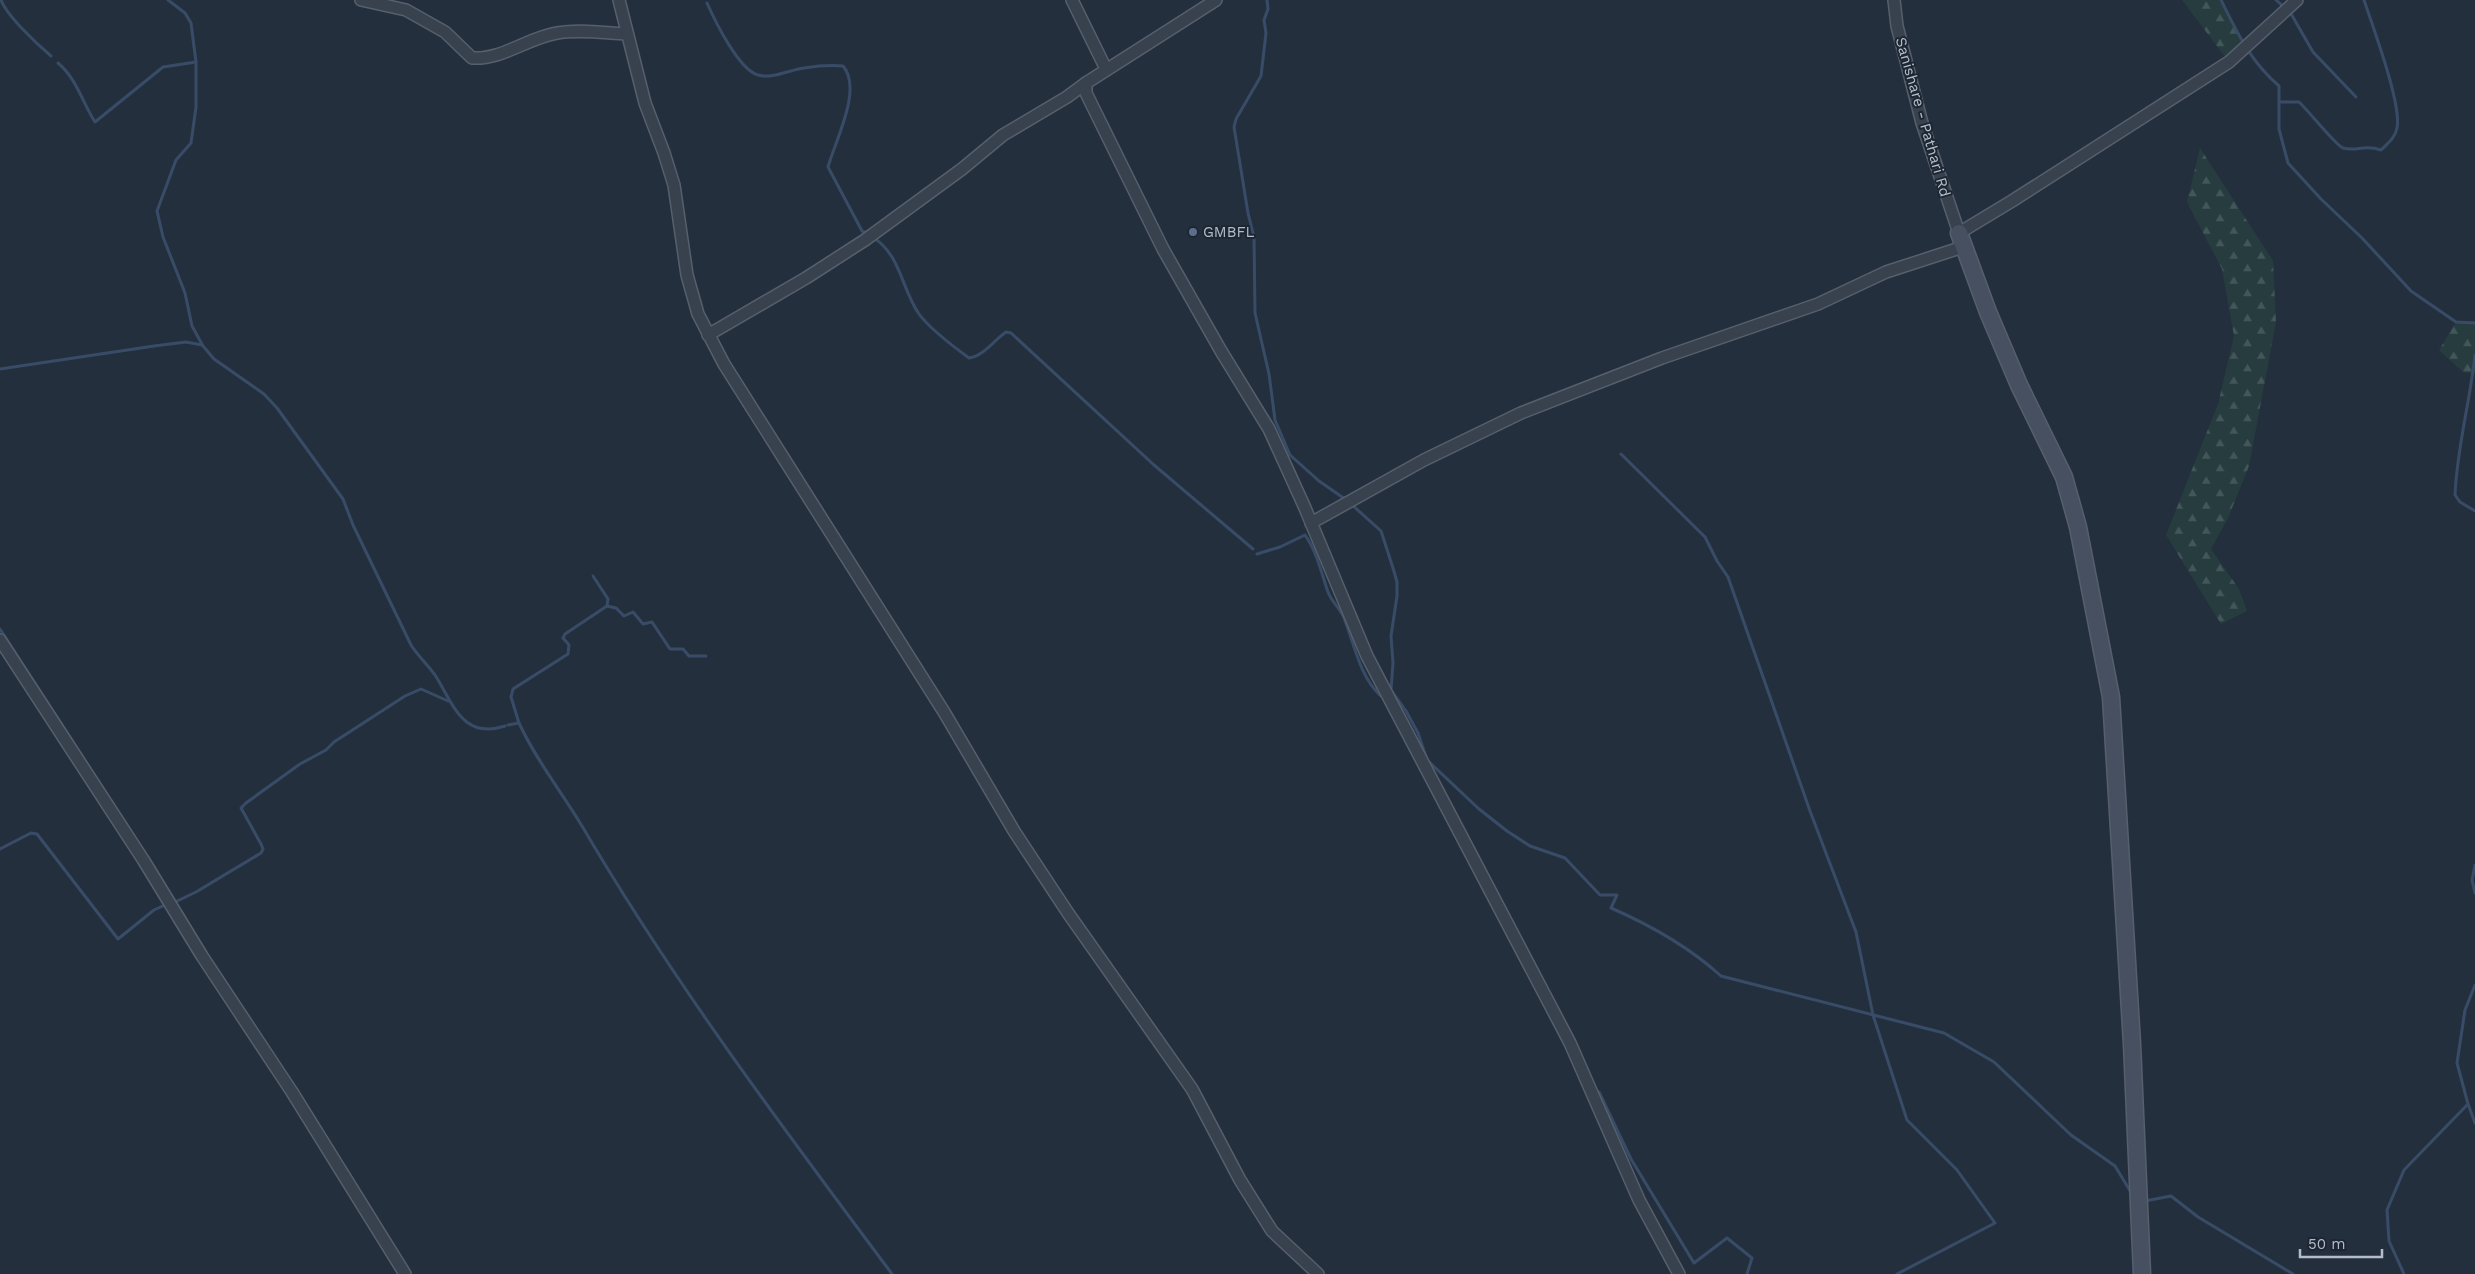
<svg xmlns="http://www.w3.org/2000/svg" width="2475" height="1274" viewBox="0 0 2475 1274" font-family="'Work Sans',sans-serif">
  <defs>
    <pattern id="forest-firs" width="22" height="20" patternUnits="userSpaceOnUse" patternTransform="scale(1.25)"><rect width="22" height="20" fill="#263c3f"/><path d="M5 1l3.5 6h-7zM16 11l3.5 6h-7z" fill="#435659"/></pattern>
  </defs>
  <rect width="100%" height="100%" fill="#242f3e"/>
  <g fill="url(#forest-firs)">
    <path d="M2182,0H2221L2245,46L2229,62Z"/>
    <path d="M2200,148L2273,261L2276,322L2249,466L2228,518L2211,549L2239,589L2247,611L2221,624L2166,535L2218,404L2234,336L2222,269L2187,202Z"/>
    <path d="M2456,322L2475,323V374L2463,372L2439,350Z"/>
  </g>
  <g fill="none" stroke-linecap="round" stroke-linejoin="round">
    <g stroke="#394c67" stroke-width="3">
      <path d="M1,0C7,16 37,44 51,56"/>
      <path d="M168,0L185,13L191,23L196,62V107L191,143L176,160L157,211L163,237L185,293L192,326L203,346L214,359L264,394L277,408L343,499L353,525L411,645C418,656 427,664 435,675C453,703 462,740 505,726"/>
      <path d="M1267,0L1268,9L1264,20L1266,33L1261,76L1236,119L1234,127L1248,213L1254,237L1255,313L1269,374L1275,420L1290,455L1319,481L1345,499"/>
      <path d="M2221,0C2238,34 2250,61 2279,86V129L2288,163L2321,199L2362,238L2411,291L2456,322L2475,323"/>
      <path d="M2276,0L2285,8"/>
      <path d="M707,3C715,21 739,70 758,75C773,79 789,70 804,68C817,66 830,65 843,66C863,89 835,141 828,167L862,231L867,233"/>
      <path d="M2290,12L2313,52L2356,97"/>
      <path d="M58,63C77,79 82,102 95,122L163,67L196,62"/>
      <path d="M2279,102H2299C2308,110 2336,146 2343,148C2356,152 2364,144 2381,150C2388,143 2395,138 2397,128C2402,105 2373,27 2364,0"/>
      <path d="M874,238C901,256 902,290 919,314C930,329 954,347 969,358C984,356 994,340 1006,332L1011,333L1154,465L1253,549"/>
      <path d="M2475,355C2470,402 2457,447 2455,495L2460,502L2475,511"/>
      <path d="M0,369L154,346L186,342L202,345"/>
      <path d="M1621,454L1705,537L1717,561L1728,577L1810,811L1856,932L1873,1015L1907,1120L1957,1170L1995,1223L1897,1274"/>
      <path d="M1351,504L1381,531L1393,568L1397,582V596L1391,636L1393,663L1391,690L1406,711L1418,733L1427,760L1479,809L1507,831L1530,846L1565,858L1600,895H1617L1611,908C1650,925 1689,947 1721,976L1944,1033L1994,1062L2071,1135L2115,1166L2132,1194"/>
      <path d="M1257,554L1280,547L1305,535C1317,552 1321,572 1328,592C1331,601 1340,608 1344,618C1354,643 1360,678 1381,696"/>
      <path d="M593,576L608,599L607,606"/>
      <path d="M0,629L157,872"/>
      <path d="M519,723L511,697L513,689L568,654L569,645L563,638L565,634L607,606L616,608L624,616L633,612L643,624L652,622L670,649H683L689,656H706"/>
      <path d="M508,725L519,723C536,760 561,791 582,826C674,983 783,1128 892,1274"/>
      <path d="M0,849L31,833L37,834L118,939L154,910L167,904"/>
      <path d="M2475,865L2472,880L2475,893"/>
      <path d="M173,903L196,892L261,853L263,849L261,844L241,808L246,803L300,764L326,750L334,742L405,696L421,689L448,701"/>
      <path d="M1599,1092L1631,1159L1694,1263L1727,1238L1752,1258L1747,1274"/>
      <path d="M2468,1104L2475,1123"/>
      <path d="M2145,1201L2171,1196L2198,1217L2293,1274"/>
      <path d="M2404,1274L2389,1241L2387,1210L2404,1170L2468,1104L2457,1063L2465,1010L2475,985"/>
    </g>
    <defs>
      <g id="street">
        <path d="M361,0L406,10L445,32L472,58C502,60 527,38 557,33C580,29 604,33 627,34"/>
        <path d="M619,0L645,103L664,153L674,185L687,275L698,314L724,364L944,712L1014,831L1068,913L1192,1089L1240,1180L1272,1231L1318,1274"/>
        <path d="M1072,0L1106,69"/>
        <path d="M1216,0L1086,83V93L1163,249L1221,351L1269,429L1305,508L1367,656L1570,1043L1639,1200L1679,1274"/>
        <path d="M1894,0L1897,26L1922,123L1959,233L2012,201L2229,62L2297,0"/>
        <path d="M708,335L806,278L865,240L962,169L1003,135L1067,97L1086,83"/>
        <path d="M1311,523L1424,460L1521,413L1662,358L1818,304L1886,272L1963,247"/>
        <path d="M0,640L144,861L202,956L292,1092L405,1274"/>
      </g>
      <path id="secondary" d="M1959,233L1988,312L2019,385L2064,477L2078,527L2111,697L2132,1044L2142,1274"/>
    </defs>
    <use href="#street" stroke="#565f6c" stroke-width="14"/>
    <use href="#secondary" stroke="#565f6c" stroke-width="19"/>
    <use href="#street" stroke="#38414e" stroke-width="11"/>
    <use href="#secondary" stroke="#465061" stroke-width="16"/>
  </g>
  <circle fill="#5c6f8a" stroke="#1d2633" stroke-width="2" cx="1193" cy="232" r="5"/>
  <g text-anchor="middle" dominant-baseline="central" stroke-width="4" stroke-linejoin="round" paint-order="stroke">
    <g font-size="15" fill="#b4bcc9" stroke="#1d2633">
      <text transform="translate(1923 117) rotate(74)">Sanishare - Pathari Rd</text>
    </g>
    <g font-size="15" fill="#b4bcc9" stroke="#1d2633" text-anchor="start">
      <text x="1203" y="232">GMBFL</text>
    </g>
  </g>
  <path d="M2300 1249v8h82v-8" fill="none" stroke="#b4bcc9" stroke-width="2.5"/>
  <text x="2308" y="1249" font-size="15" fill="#b4bcc9" stroke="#1d2633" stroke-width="4" paint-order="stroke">50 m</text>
</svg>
